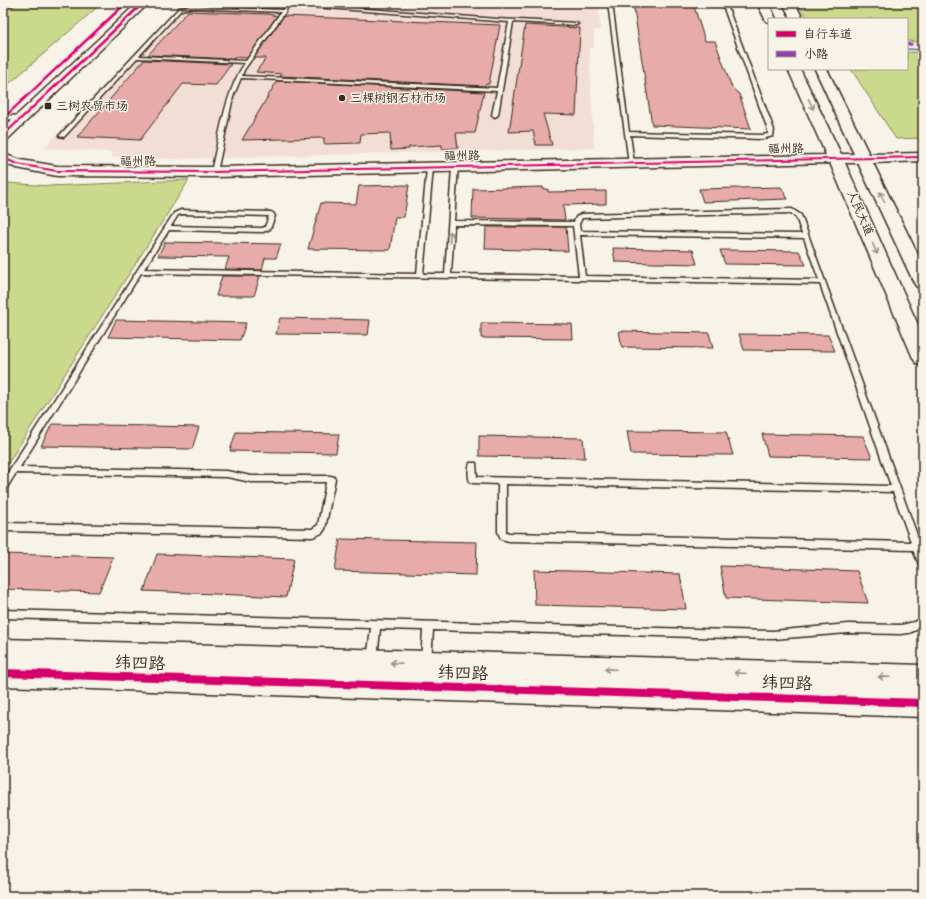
<svg xmlns="http://www.w3.org/2000/svg" width="926" height="899" viewBox="0 0 926 899" font-family="Kalam,'LXGW WenKai TC',sans-serif">
  <rect width="100%" height="100%" fill="#f7f3e8"/>
  <filter id="ink" filterUnits="userSpaceOnUse"><feTurbulence type="fractalNoise" baseFrequency=".025" numOctaves="2"/><feDisplacementMap in="SourceGraphic" scale="8" xChannelSelector="R" yChannelSelector="G"/><feConvolveMatrix kernelMatrix="1 2 1 2 8 2 1 2 1" color-interpolation-filters="sRGB"/></filter>
  <g filter="url(#ink)">
    <path fill="#f2ded5" d="M182,3H598L601,30H594V48H589L594,148L177,159L110,157L113,152L44,148Z"/>
    <g fill="#cbd98c" stroke="#838255">
      <path d="M27,3H102L3,89V5Z"/>
      <path d="M798,3H923V42L907,41V19H807Z"/>
      <path d="M907,52L923,53V138L896,139L851,69H907Z"/>
      <path d="M189,180L3,471V187L7,183L49,186Z"/>
    </g>
    <g fill="none" stroke-linecap="round" stroke-linejoin="round">
      <path fill="#668b94" fill-rule="evenodd" d="M907,48L923,49V51L907,50Z"/>
    </g>
    <g fill="#e7aca9" stroke="#3b2a1e">
      <path d="M633,3H693L705,41H715L732,88L739,94L751,129L652,125Z"/>
      <path d="M188,11L268,14L277,16L247,58L235,57L234,59L148,55Z"/>
      <path d="M284,16L500,25L489,84H486L485,86L280,76L282,74L256,72L266,58H254Z"/>
      <path d="M525,25L580,28L576,115L543,114L552,145H536L533,131L509,132Z"/>
      <path d="M144,60L231,64L216,85L183,84L140,140L77,137Z"/>
      <path d="M277,81L484,92L475,133H456L458,148L442,149V145L409,147V149L391,150L390,133L361,134L360,143L324,144V138L242,140Z"/>
      <path d="M409,185L404,217H395L390,250L308,249L321,203L356,204L359,186Z"/>
      <path d="M543,187V189H548V192L606,191V204L563,205L565,220L472,218L473,189Z"/>
      <path d="M781,187L788,199L703,202L699,189Z"/>
      <path d="M486,227H566L568,251L485,249Z"/>
      <path d="M165,242L281,244L276,258H265L262,270L225,269L229,257L158,256Z"/>
      <path d="M613,248L693,250L697,264L615,262Z"/>
      <path d="M720,250L799,251L806,265L725,264Z"/>
      <path d="M222,276H260L254,296H216Z"/>
      <path d="M280,318L370,320L368,335L276,334Z"/>
      <path d="M116,320L246,323L240,340L108,337Z"/>
      <path d="M481,323L572,324L573,339L481,338Z"/>
      <path d="M619,331L709,333L713,348L622,347Z"/>
      <path d="M739,334L828,335L835,351L744,350Z"/>
      <path d="M52,424L199,427L192,449L41,446Z"/>
      <path d="M627,431L726,432L733,455L631,454Z"/>
      <path d="M236,432L339,434L336,453L230,451Z"/>
      <path d="M762,434L863,436L872,458L768,456Z"/>
      <path d="M479,436L583,438L585,458L479,456Z"/>
      <path d="M340,539L477,542L476,575L335,571Z"/>
      <path d="M3,554L113,557L99,592L3,589Z"/>
      <path d="M157,554L294,559L286,597L144,591Z"/>
      <path d="M720,566L857,571L868,603L726,598Z"/>
      <path d="M534,570L680,574L686,609L535,605Z"/>
    </g>
    <g fill="none" stroke-linecap="round" stroke-linejoin="round">
      <defs>
        <g id="lane">
          <path d="M273,3H291L497,19L576,23L578,24L576,25L513,22L498,115L495,117L492,115L497,91L241,78L233,97L217,172L214,174L211,172C219,139 225,91 245,63L137,58L64,137L59,136L179,8L191,6L283,10L285,7H287L286,11L244,70L242,76L497,88L509,22L275,4ZM191,8L281,12L246,61L139,56L181,10Z"/>
          <path d="M608,3H612L629,132L762,135L768,134V130L722,3H726L774,130L773,136L762,139L630,135L634,163L629,164Z"/>
          <path d="M3,115L22,116L25,118L22,120L3,119Z"/>
          <path d="M455,165L458,167L454,221L574,222L576,217L581,214L792,209L801,215L921,546L923,551V568L920,567L913,550L509,541L501,539L498,532V484L473,483L470,482C468,477 468,468 470,463H476L477,477L891,486L820,284L141,273L20,467L227,471L251,476H331L334,477L335,479L325,529L322,533L313,537L3,531V523L312,529L318,525L326,482H251L227,477L16,473L6,489L3,490V480L174,213L181,210L271,212L273,213L275,216L270,229L263,232L169,230L144,269L417,274L427,168L430,166L433,168L423,274H445L452,167ZM791,213L796,217L802,234L580,231L579,224L582,218ZM182,214L269,216L265,227L262,228L171,226L178,215ZM454,225L573,226L579,276L451,274ZM580,235L804,238L819,280L585,276ZM506,484L893,492L911,542L509,533L506,532Z"/>
          <path d="M3,610L773,631L848,624L901,625L914,622L923,618V627L909,633L901,634L848,633L773,639L433,630L431,662L430,665L426,667L422,665L421,662L423,630L380,629L377,660L375,663L372,665L369,663L367,660L371,628L3,618Z"/>
        </g>
        <path id="street" d="M3,3H14L13,5L3,6Z"/>
        <g id="secondary">
          <path d="M757,3H769L776,19H769V22L766,21Z"/>
          <path d="M783,3H795L803,19H791Z"/>
          <path d="M788,69H800L841,154H854L815,69H827L869,154L923,153V161L873,163L923,265V288L917,287L914,283L858,163H845L923,336V365L916,363L913,358L830,163L214,177L57,176L17,168L3,163V154L21,160L57,166L214,167L826,155Z"/>
          <path d="M3,639L923,665V717L3,686Z"/>
        </g>
        <path id="highway" d="M137,3H149L8,139L3,140V128Z"/>
      </defs>
      <use href="#lane" stroke="#3b2a1e" stroke-width="3"/>
      <use href="#street" stroke="#3b2a1e" stroke-width="3"/>
      <use href="#secondary" stroke="#3b2a1e" stroke-width="3"/>
      <use href="#highway" stroke="#3b2a1e" stroke-width="3"/>
      <use href="#lane" fill="#f7f3e8" fill-rule="evenodd"/>
      <use href="#street" fill="#f7f3e8" fill-rule="evenodd"/>
      <use href="#secondary" fill="#f7f3e8" fill-rule="evenodd"/>
      <use href="#highway" fill="#f7f3e8" fill-rule="evenodd"/>
      <path stroke="#8e44ad" stroke-width="3" stroke-dasharray="5.5 3" stroke-linecap="butt" d="M907,44L923,45"/>
      <defs>
        <g id="cycleway">
          <path d="M124,3H128L3,120V117Z"/>
          <path d="M141,3H145L3,137V134Z"/>
          <path d="M923,156V158L214,173L57,172L17,165L3,159V157L18,163L57,170L214,171Z"/>
          <path d="M3,669L923,699V707L3,677Z"/>
        </g>
      </defs>
      <use href="#cycleway" stroke="#f7f3e8" stroke-width="2"/>
      <use href="#cycleway" fill="#d6006c" fill-rule="evenodd"/>
    </g>
    <defs><path id="oneway-shaft" d="M-6 0H5M1.5-3L5.5 0L1.5 3" fill="none" stroke-width="1.6" stroke-linecap="round" stroke-linejoin="round"/></defs>
    <g stroke="#998e83">
      <use href="#oneway-shaft" transform="translate(811 104) rotate(65)"/>
      <use href="#oneway-shaft" transform="translate(882 197) rotate(-115)"/>
      <use href="#oneway-shaft" transform="translate(450 237) rotate(-86)"/>
      <use href="#oneway-shaft" transform="translate(875 249) rotate(66)"/>
      <use href="#oneway-shaft" transform="translate(396 663) rotate(-178)"/>
      <use href="#oneway-shaft" transform="translate(610 669) rotate(-178)"/>
      <use href="#oneway-shaft" transform="translate(740 673) rotate(-178)"/>
      <use href="#oneway-shaft" transform="translate(884 677) rotate(-178)"/>
    </g>
  </g>
  <g fill="#3b2a1e" stroke="#f7f3e8" stroke-width="1.5">
    <circle cx="342" cy="98" r="4"/>
    <rect x="44" y="102" width="8" height="8" rx="2"/>
  </g>
  <g text-anchor="middle" dominant-baseline="central" stroke-width="3" stroke-linejoin="round" paint-order="stroke">
    <g font-size="12" fill="#3b2a1e" stroke="#f7f3e8" text-anchor="start">
      <text x="350" y="98">三棵树钢石材市场</text>
      <text x="56" y="106">三树农贸市场</text>
    </g>
    <g font-size="12" fill="#3b2a1e" stroke="#f7f3e8">
      <text transform="translate(786 149) rotate(-1)">福州路</text>
      <text transform="translate(462 156) rotate(-1)">福州路</text>
      <text x="138" y="161">福州路</text>
      <text transform="translate(860 213) rotate(66)">人民大道</text>
    </g>
    <g font-size="17" fill="#3b2a1e" stroke="#f7f3e8">
      <text transform="translate(140 664) rotate(2)">纬四路</text>
      <text transform="translate(463 674) rotate(2)">纬四路</text>
      <text transform="translate(787 684) rotate(2)">纬四路</text>
    </g>
  </g>
  <rect width="926" height="899" fill="none" stroke="#f7f3e8" stroke-width="16"/>
  <rect x="8" y="8" width="910" height="883" fill="none" stroke="#3b2a1e" stroke-width="1.5" filter="url(#ink)"/>
  <rect x="768" y="18" width="140" height="52" fill="#f7f3e8" stroke="#aca397"/>
  <rect x="776" y="31" width="20" height="6" fill="#d6006c" stroke="#aca397"/>
  <text x="804" y="38" font-size="12" fill="#3b2a1e">自行车道</text>
  <rect x="776" y="51" width="20" height="6" fill="#8e44ad" stroke="#aca397"/>
  <text x="804" y="58" font-size="12" fill="#3b2a1e">小路</text>
</svg>
